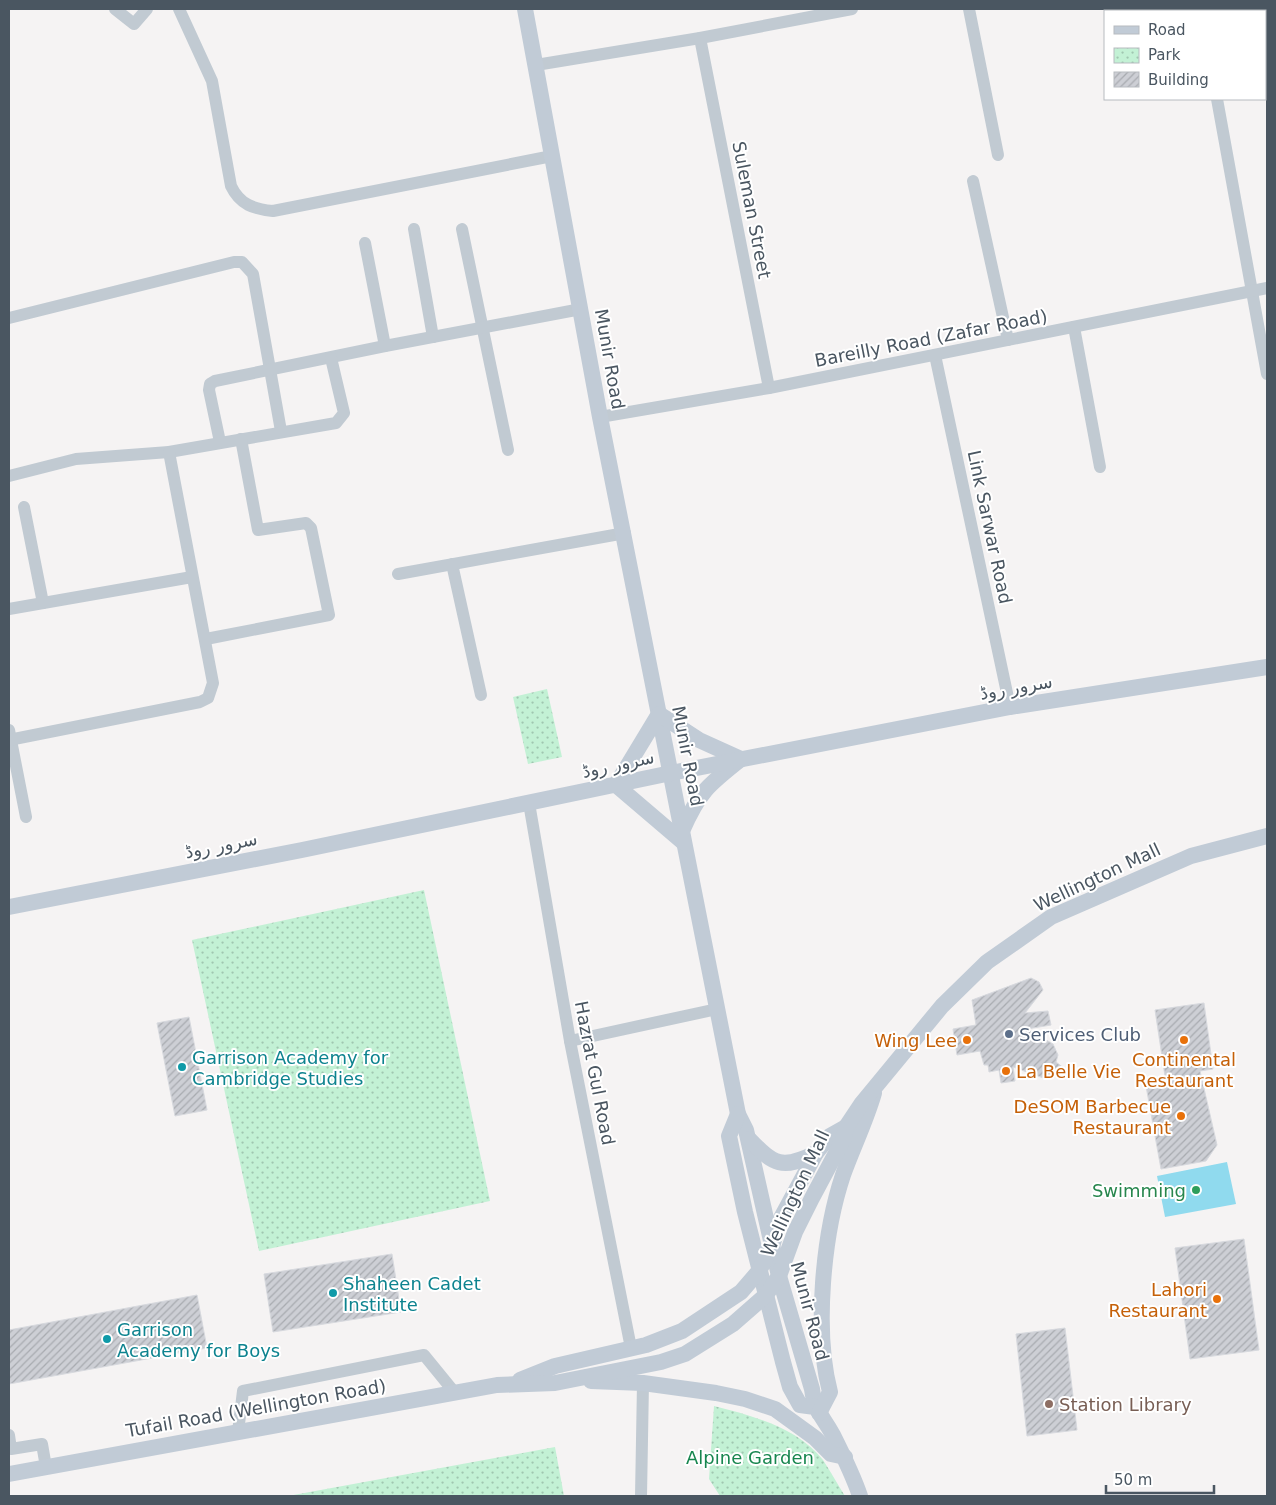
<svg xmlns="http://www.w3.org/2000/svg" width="1276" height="1505" viewBox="0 0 1276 1505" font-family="'DejaVu Sans',Cairo,sans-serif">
  <defs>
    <pattern id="park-dots" width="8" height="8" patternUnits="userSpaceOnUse" patternTransform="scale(1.25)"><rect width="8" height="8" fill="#c3f1d5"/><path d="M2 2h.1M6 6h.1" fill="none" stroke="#a0c6b0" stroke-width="1.8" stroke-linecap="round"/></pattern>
    <pattern id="building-hatch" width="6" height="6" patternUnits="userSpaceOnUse" patternTransform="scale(1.25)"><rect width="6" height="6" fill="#cdcfd5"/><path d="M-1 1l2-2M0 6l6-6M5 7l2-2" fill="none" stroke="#a8abb0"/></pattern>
  </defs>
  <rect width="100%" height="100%" fill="#f5f3f3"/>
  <g fill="url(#park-dots)">
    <path d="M547,689L562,757L528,764L513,697Z"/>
    <path d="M424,890L490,1201L259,1251L192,940Z"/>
    <path d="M714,1406C753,1416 797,1427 823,1460C831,1472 838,1485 845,1496H720L709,1479Z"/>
    <path d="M555,1447L564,1496H288Z"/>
  </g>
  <path fill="#90daee" d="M1227,1162L1236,1204L1165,1217L1157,1176Z"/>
  <g fill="url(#building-hatch)" stroke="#d7d9de">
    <path d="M1031,978L1039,982L1043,990L1025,1013L1048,1011L1051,1025L1027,1029L1053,1044L1058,1055L1056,1062L1065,1069L1053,1078L1046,1079L1013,1067L1015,1081L1001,1083L999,1070L989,1072L988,1065H984L980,1051L957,1055L953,1029L976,1025L972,1000Z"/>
    <path d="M1204,1003L1213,1069L1200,1071L1217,1145L1206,1161L1161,1169L1146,1086L1166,1083L1155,1010Z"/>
    <path d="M189,1017L207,1110L175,1116L157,1023Z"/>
    <path d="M1244,1239L1259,1350L1190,1359L1175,1248Z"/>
    <path d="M392,1254L401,1312L273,1332L264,1274Z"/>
    <path d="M197,1295L207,1348L9,1384V1330Z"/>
    <path d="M1065,1328L1077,1430L1027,1436L1016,1334Z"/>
  </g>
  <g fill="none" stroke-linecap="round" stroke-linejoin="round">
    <g stroke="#c1cad2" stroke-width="12">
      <path d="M115,9L134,24L147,9"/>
      <path d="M179,9L212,81L231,186C240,205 254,209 273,211L552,156"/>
      <path d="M969,9L998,155"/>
      <path d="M1201,9V11"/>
      <path d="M1265,31H1267"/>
      <path d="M700,38L769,388"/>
      <path d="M536,65L700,38L852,9"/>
      <path d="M1217,99L1267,374"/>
      <path d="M973,181L1008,340"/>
      <path d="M414,229L433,337"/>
      <path d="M462,229L508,450"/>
      <path d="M365,243L385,346"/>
      <path d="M9,318L234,262H242L253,274L281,431"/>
      <path d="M1074,327L1100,467"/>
      <path d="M935,355L1010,707"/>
      <path d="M600,417L769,388L1267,288"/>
      <path d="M220,442L209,390L210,384L215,381L385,346L581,309"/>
      <path d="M9,476L76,459L169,452L336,423L344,413L331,358"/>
      <path d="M24,507L43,603"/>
      <path d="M452,564L481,695"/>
      <path d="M398,574L625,533"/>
      <path d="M9,609L192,577"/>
      <path d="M206,639L329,615L311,528L306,523L258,530L241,439"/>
      <path d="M9,730L26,817"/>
      <path d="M9,740L200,702L208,698L213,683L169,452"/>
      <path d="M529,803L570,1041L631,1348"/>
      <path d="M570,1041L717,1009"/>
      <path d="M238,1432L243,1391L424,1355L455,1393"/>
      <path d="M9,1435L11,1449L42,1444L46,1467"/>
      <path d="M641,1496L643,1383"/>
    </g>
    <g stroke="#c1cbd6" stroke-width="16">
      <path d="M525,9L600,417L738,1114L746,1130L779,1276L812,1389C815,1412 822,1415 833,1435C843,1455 853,1475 860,1496"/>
      <path d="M682,831C699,792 708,785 741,759L699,740L659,714L616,785L684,843"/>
      <path d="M9,907L302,850L671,773L1010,707L1267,667"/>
      <path d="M738,1114L729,1136L745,1212L783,1362L790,1387L800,1405L815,1407"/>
      <path d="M749,1139C774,1165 782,1170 816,1153"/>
      <path d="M520,1380L555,1366L646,1345L682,1331L741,1292L759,1271L772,1246L781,1218L816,1153L830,1136L846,1127"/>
      <path d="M591,1381L643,1383L716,1393L745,1399L775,1409L815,1438L831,1454L845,1457"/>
      <path d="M819,1413L830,1392C814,1331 823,1235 843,1175C853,1147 866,1121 874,1093"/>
      <path d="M9,1474L497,1385L555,1383L661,1362L685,1354L733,1324L766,1295L779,1276L795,1232L812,1198L844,1138L846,1127L862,1103L942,1006L987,962L1051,917L1191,856L1267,836"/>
    </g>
  </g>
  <circle fill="#5c6f8a" stroke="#fff" stroke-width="2" cx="1009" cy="1034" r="5"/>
  <g fill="#e8710a" stroke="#fff" stroke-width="2">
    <circle cx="967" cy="1040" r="5"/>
    <circle cx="1184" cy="1040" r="5"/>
    <circle cx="1006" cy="1071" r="5"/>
    <circle cx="1181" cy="1116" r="5"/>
    <circle cx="1217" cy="1299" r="5"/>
  </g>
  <g fill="#0f9aa8" stroke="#fff" stroke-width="2">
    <circle cx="182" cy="1067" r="5"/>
    <circle cx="333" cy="1293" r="5"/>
    <circle cx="107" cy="1339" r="5"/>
  </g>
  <circle fill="#2e9e5b" stroke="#fff" stroke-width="2" cx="1196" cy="1190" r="5"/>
  <circle fill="#8d6e63" stroke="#fff" stroke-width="2" cx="1049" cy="1404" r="5"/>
  <g text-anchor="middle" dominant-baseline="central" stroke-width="4" stroke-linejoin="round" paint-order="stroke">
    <g font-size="18" fill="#4a5661" stroke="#fff">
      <text transform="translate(752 210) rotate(79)">Suleman Street</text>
      <text transform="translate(931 338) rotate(-11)">Bareilly Road (Zafar Road)</text>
      <text transform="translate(610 359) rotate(80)">Munir Road</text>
      <text transform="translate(990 527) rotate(78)">Link Sarwar Road</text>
      <text transform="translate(1016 687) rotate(-10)">سرور روڈ</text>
      <text transform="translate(688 756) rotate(79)">Munir Road</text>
      <text transform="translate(618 764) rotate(-12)">سرور روڈ</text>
      <text transform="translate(221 845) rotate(-11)">سرور روڈ</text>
      <text transform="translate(1097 877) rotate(-25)">Wellington Mall</text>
      <text transform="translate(595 1073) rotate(79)">Hazrat Gul Road</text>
      <text transform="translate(795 1193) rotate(-65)">Wellington Mall</text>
      <text transform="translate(810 1311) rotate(75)">Munir Road</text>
      <text transform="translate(256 1408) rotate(-10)">Tufail Road (Wellington Road)</text>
    </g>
    <g font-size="18" fill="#4e5e75" stroke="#fff" text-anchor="start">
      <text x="1019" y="1034">Services Club</text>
    </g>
    <g font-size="18" fill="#c56008" stroke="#fff" text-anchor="end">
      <text x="957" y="1040">Wing Lee</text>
      <text x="1184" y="1059" text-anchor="middle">Continental<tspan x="1184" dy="21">Restaurant</tspan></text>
      <text x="1016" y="1071" text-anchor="start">La Belle Vie</text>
      <text x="1171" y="1106">DeSOM Barbecue<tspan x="1171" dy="21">Restaurant</tspan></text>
      <text x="1207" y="1289">Lahori<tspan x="1207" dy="21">Restaurant</tspan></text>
    </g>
    <g font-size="18" fill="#0d838f" stroke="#fff" text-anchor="start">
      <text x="192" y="1057">Garrison Academy for<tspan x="192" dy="21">Cambridge Studies</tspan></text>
      <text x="343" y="1283">Shaheen Cadet<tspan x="343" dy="21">Institute</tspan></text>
      <text x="117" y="1329">Garrison<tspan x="117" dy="21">Academy for Boys</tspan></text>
    </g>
    <g font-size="18" fill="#27864d" stroke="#fff" text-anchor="end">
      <text x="1186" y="1190">Swimming</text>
    </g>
    <g font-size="18" fill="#785e54" stroke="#fff" text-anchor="start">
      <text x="1059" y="1404">Station Library</text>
    </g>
    <g font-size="18" fill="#17864f" stroke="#fff">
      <text x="750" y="1457">Alpine Garden</text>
    </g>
  </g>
  <rect width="1276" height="1505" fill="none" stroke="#4a5661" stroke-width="20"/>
  <rect x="1104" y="10" width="162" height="90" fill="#ffffff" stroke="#b7bbc0"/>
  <rect x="1114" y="26" width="25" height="8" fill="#c1cbd6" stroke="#b7bbc0"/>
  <text x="1148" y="35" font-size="15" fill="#4a5661">Road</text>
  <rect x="1114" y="48" width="25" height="15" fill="url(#park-dots)" stroke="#b7bbc0"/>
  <text x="1148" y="60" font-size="15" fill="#4a5661">Park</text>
  <rect x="1114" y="72" width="25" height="15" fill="url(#building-hatch)" stroke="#b7bbc0"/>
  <text x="1148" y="85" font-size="15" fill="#4a5661">Building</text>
  <path d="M1106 1485v8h108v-8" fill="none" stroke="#4a5661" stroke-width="2.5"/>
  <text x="1114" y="1485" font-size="15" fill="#4a5661" stroke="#ffffff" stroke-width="4" paint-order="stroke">50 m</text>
</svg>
